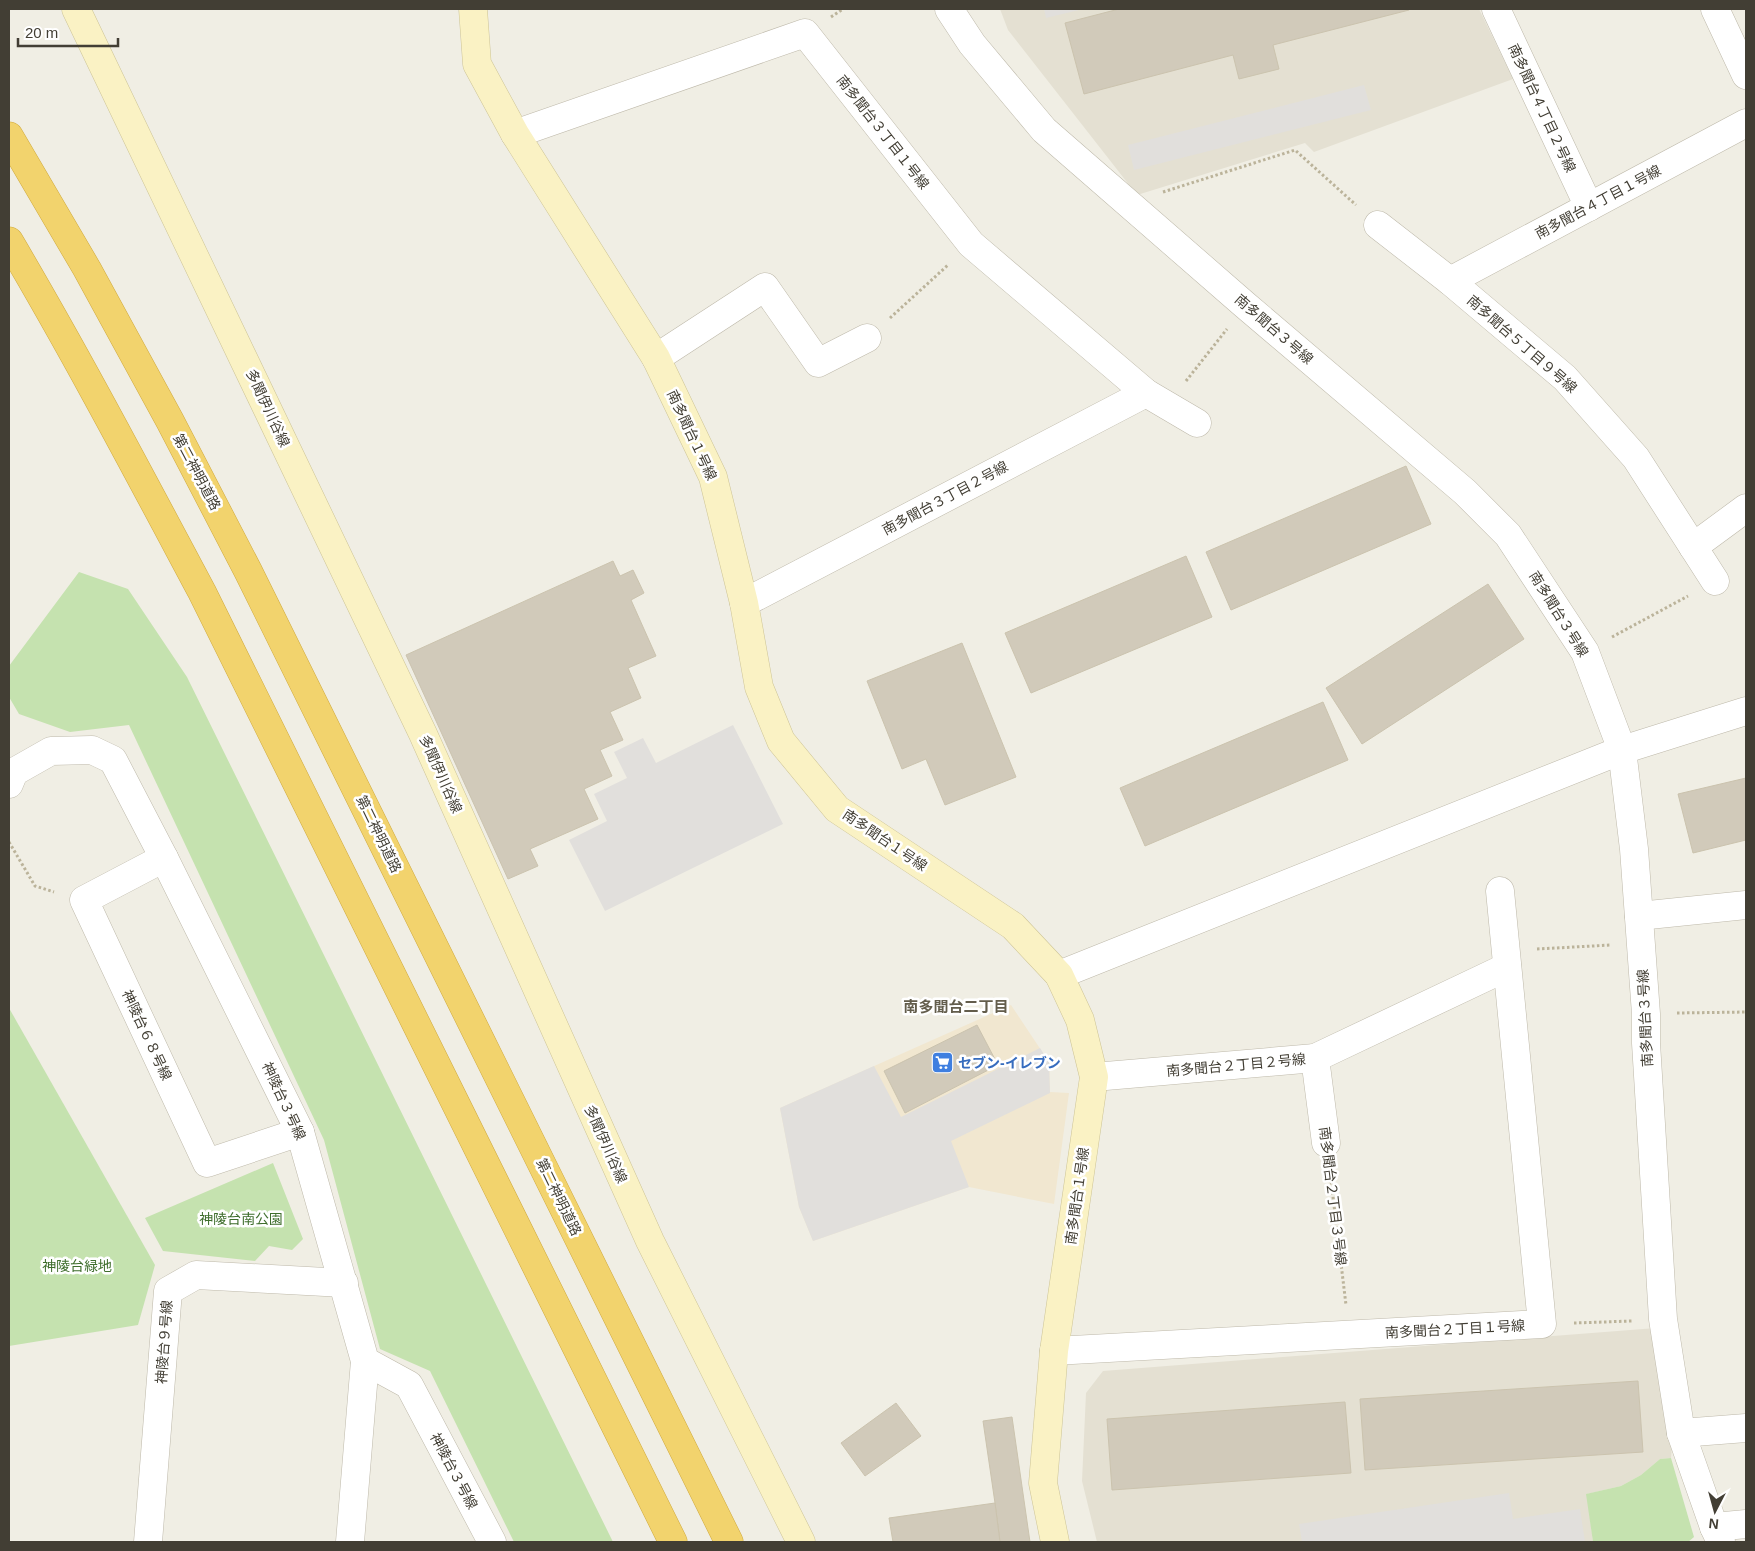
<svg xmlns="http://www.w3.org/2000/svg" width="1755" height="1551" viewBox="0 0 1755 1551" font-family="Arial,'Noto Sans JP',sans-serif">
  <rect width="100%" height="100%" fill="#f0eee4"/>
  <g fill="#e4e0d2">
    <path d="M1000,9H1479L1513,79L1314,152L1305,143L1137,195L1008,30Z"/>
    <path d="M1656,1328L1673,1435L1671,1458L1660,1459L1641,1475L1621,1486L1587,1494L1593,1542H1097L1082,1481L1086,1393L1103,1371Z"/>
  </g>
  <path fill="#f1e7d0" d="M1011,1005L1049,1062L1050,1092L1069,1093L1054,1204L969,1187L813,1241L799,1207L780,1108Z"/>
  <g fill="#c5e2af">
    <path d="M79,572L128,589L187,677L613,1542H514L430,1371L380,1349L324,1140L129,725L70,732L19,714L9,697V666Z"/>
    <path d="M9,1008L155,1265L138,1325L9,1346Z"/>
    <path d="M273,1163L303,1239L292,1250L269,1246L255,1261L163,1251L145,1218Z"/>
    <path d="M1671,1458L1694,1537L1688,1542H1593L1586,1494L1621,1486L1641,1475L1660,1459Z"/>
  </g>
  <g fill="#e1dfdc">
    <path d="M1044,9H1083L1046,18Z"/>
    <path d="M1364,85L1371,110L1134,170L1128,145Z"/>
    <path d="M733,725L783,824L605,911L569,840L607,821L594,794L627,778L614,752L643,738L656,763Z"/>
    <path d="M1040,1048L1049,1062L1050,1093L951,1141L969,1187L813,1241L799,1207L780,1108L874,1066L901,1117Z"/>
    <path d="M1509,1493L1513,1519L1580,1509L1585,1542H1302L1299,1524Z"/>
  </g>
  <g fill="#d1caba" stroke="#cbc3ae">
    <path d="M1119,9H1409V10L1273,45L1279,69L1239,79L1233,55L1084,94L1065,23Z"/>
    <path d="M1406,466L1431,524L1231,610L1206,552Z"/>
    <path d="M1186,556L1212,617L1031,693L1005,633Z"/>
    <path d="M613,561L620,576L633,570L644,593L631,600L656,656L628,668L641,698L610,712L623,740L600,750L612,776L584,789L598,819L530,849L538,866L508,879L406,655Z"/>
    <path d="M1488,584L1524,639L1362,744L1326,688Z"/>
    <path d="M962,643L1016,777L945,805L926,759L902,769L867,681Z"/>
    <path d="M1323,702L1348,760L1145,846L1120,788Z"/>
    <path d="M1746,778V840L1693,853L1678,794Z"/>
    <path d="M977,1025L998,1065L905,1113L884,1071Z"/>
    <path d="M1638,1381L1643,1452L1365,1470L1360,1399Z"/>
    <path d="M1345,1402L1351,1473L1112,1490L1107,1419Z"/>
    <path d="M896,1403L921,1436L865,1476L841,1443Z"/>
    <path d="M1012,1417L1030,1542H1000L995,1503L983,1421Z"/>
    <path d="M995,1503L1000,1542H893L889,1518Z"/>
  </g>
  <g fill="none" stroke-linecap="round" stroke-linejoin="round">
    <defs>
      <g id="street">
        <path d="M949,9L972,44L1044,130L1245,305L1465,492L1508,535L1585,652L1622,750L1634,849L1646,1014V1043L1663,1319L1681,1433L1714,1527L1721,1542"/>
        <path d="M1496,9L1589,207"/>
        <path d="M1715,9L1746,75"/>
        <path d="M515,134L805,33L971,244L1146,393L1197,423"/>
        <path d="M1378,225L1450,281L1565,378L1636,458L1715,581"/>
        <path d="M1450,281L1746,123"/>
        <path d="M656,358L765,287L818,363L867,338"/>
        <path d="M1693,547L1746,508"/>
        <path d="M744,603L1146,393"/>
        <path d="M9,784L14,772L51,751L92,750L113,760L164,858L300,1132L365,1361L409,1385L492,1542"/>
        <path d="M164,858L84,900L207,1163L300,1132"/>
        <path d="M1639,916L1746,905"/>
        <path d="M1059,975L1622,750L1746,711"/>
        <path d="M1315,1058L1326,1143"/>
        <path d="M1094,1077L1315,1058L1507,967"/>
        <path d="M1054,1351L1542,1324L1500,891"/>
        <path d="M1681,1433L1746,1428"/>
        <path d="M1714,1527L1746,1524"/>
        <path d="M148,1542L168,1291L196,1275L344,1283"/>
        <path d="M350,1542L365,1361"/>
      </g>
      <g id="secondary">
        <path d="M76,9L423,734L650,1241L801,1542"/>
        <path d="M473,9L477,64L515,134L656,358L713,477L744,603L759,687L781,741L837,809L1013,926L1059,975L1080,1020L1094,1077L1054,1351L1043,1483L1055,1542"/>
      </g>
      <g id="highway">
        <path d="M9,136L87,269L170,421L248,571L729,1542"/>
        <path d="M9,241C77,356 139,474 202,592L673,1542"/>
      </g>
    </defs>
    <use href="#street" stroke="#beb9aa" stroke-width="29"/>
    <use href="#secondary" stroke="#cdc496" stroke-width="29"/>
    <use href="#highway" stroke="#cfa93e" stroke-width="29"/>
    <g stroke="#bbb39a" stroke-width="3" stroke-dasharray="2.5 2.5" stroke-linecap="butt">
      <path d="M831,17L843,9"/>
      <path d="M1163,192L1295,150L1356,205"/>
      <path d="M890,318L948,265"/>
      <path d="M1186,381L1227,329"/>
      <path d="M1612,637L1688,596"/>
      <path d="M9,842L35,886L54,892"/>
      <path d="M1537,949L1611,945"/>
      <path d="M1677,1013L1746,1012"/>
      <path d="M1330,1172L1346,1305"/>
      <path d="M1574,1323L1632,1321"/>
    </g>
    <use href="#street" stroke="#fff" stroke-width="28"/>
    <use href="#secondary" stroke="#faf2c4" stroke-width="28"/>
    <use href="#highway" stroke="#f2d36d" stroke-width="28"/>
  </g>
  <defs>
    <symbol id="supermarket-square" viewBox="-11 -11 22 22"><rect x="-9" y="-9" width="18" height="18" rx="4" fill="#3f7fe0" stroke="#fff"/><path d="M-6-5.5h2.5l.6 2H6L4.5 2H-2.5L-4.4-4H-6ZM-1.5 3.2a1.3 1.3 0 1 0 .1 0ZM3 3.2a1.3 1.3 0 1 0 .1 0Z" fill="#fff"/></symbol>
  </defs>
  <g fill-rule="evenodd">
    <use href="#supermarket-square" x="930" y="1050" width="25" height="25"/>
  </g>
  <g text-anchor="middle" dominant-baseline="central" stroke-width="5" stroke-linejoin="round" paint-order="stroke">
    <g font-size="14" fill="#423e34" stroke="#fff">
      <text transform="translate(1542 108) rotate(65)">南多聞台４丁目２号線</text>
      <text transform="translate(883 132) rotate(52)">南多聞台３丁目１号線</text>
      <text transform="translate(1598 202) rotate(-28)">南多聞台４丁目１号線</text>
      <text transform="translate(1274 329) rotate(41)">南多聞台３号線</text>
      <text transform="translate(1522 344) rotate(41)">南多聞台５丁目９号線</text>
      <text transform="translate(268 408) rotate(65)">多聞伊川谷線</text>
      <text transform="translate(692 435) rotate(65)">南多聞台１号線</text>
      <text transform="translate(197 472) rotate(62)">第二神明道路</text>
      <text transform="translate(945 498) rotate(-28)">南多聞台３丁目２号線</text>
      <text transform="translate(1559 614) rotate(58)">南多聞台３号線</text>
      <text transform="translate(441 774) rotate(66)">多聞伊川谷線</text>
      <text transform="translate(379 834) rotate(64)">第二神明道路</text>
      <text transform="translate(885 840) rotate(34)">南多聞台１号線</text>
      <text transform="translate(1645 1018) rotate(-93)">南多聞台３号線</text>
      <text transform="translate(147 1035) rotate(65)">神陵台６８号線</text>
      <text transform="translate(1236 1065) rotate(-5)">南多聞台２丁目２号線</text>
      <text transform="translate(284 1101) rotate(65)">神陵台３号線</text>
      <text transform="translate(606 1144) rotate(66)">多聞伊川谷線</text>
      <text transform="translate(1077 1196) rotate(-82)">南多聞台１号線</text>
      <text transform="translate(1333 1196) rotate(83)">南多聞台２丁目３号線</text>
      <text transform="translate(559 1197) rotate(64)">第二神明道路</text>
      <text transform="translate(1455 1329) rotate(-3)">南多聞台２丁目１号線</text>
      <text transform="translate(164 1342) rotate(-86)">神陵台９号線</text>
      <text transform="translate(454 1471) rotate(62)">神陵台３号線</text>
    </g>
    <g font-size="14" font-weight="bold" fill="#366cbe" stroke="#fff" text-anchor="start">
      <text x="958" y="1063">セブン-イレブン</text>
    </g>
    <g font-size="14" fill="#3f6e2d" stroke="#fff">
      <text x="241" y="1219">神陵台南公園</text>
      <text x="77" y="1266">神陵台緑地</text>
    </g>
    <g font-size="15" font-weight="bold" fill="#635d4c" stroke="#fff">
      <text x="956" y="1006">南多聞台二丁目</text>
    </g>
  </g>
  <rect width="1755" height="1551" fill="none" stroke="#423e34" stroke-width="20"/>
  <g transform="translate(1715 1511) rotate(186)" stroke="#ffffff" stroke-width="4" paint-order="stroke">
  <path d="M0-4L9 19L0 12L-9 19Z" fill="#423e34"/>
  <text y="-8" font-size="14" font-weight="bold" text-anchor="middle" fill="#423e34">N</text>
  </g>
  <path d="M18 38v8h100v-8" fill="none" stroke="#423e34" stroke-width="2.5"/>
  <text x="25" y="38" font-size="15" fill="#423e34" stroke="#ffffff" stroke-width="4" paint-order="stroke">20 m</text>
</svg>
